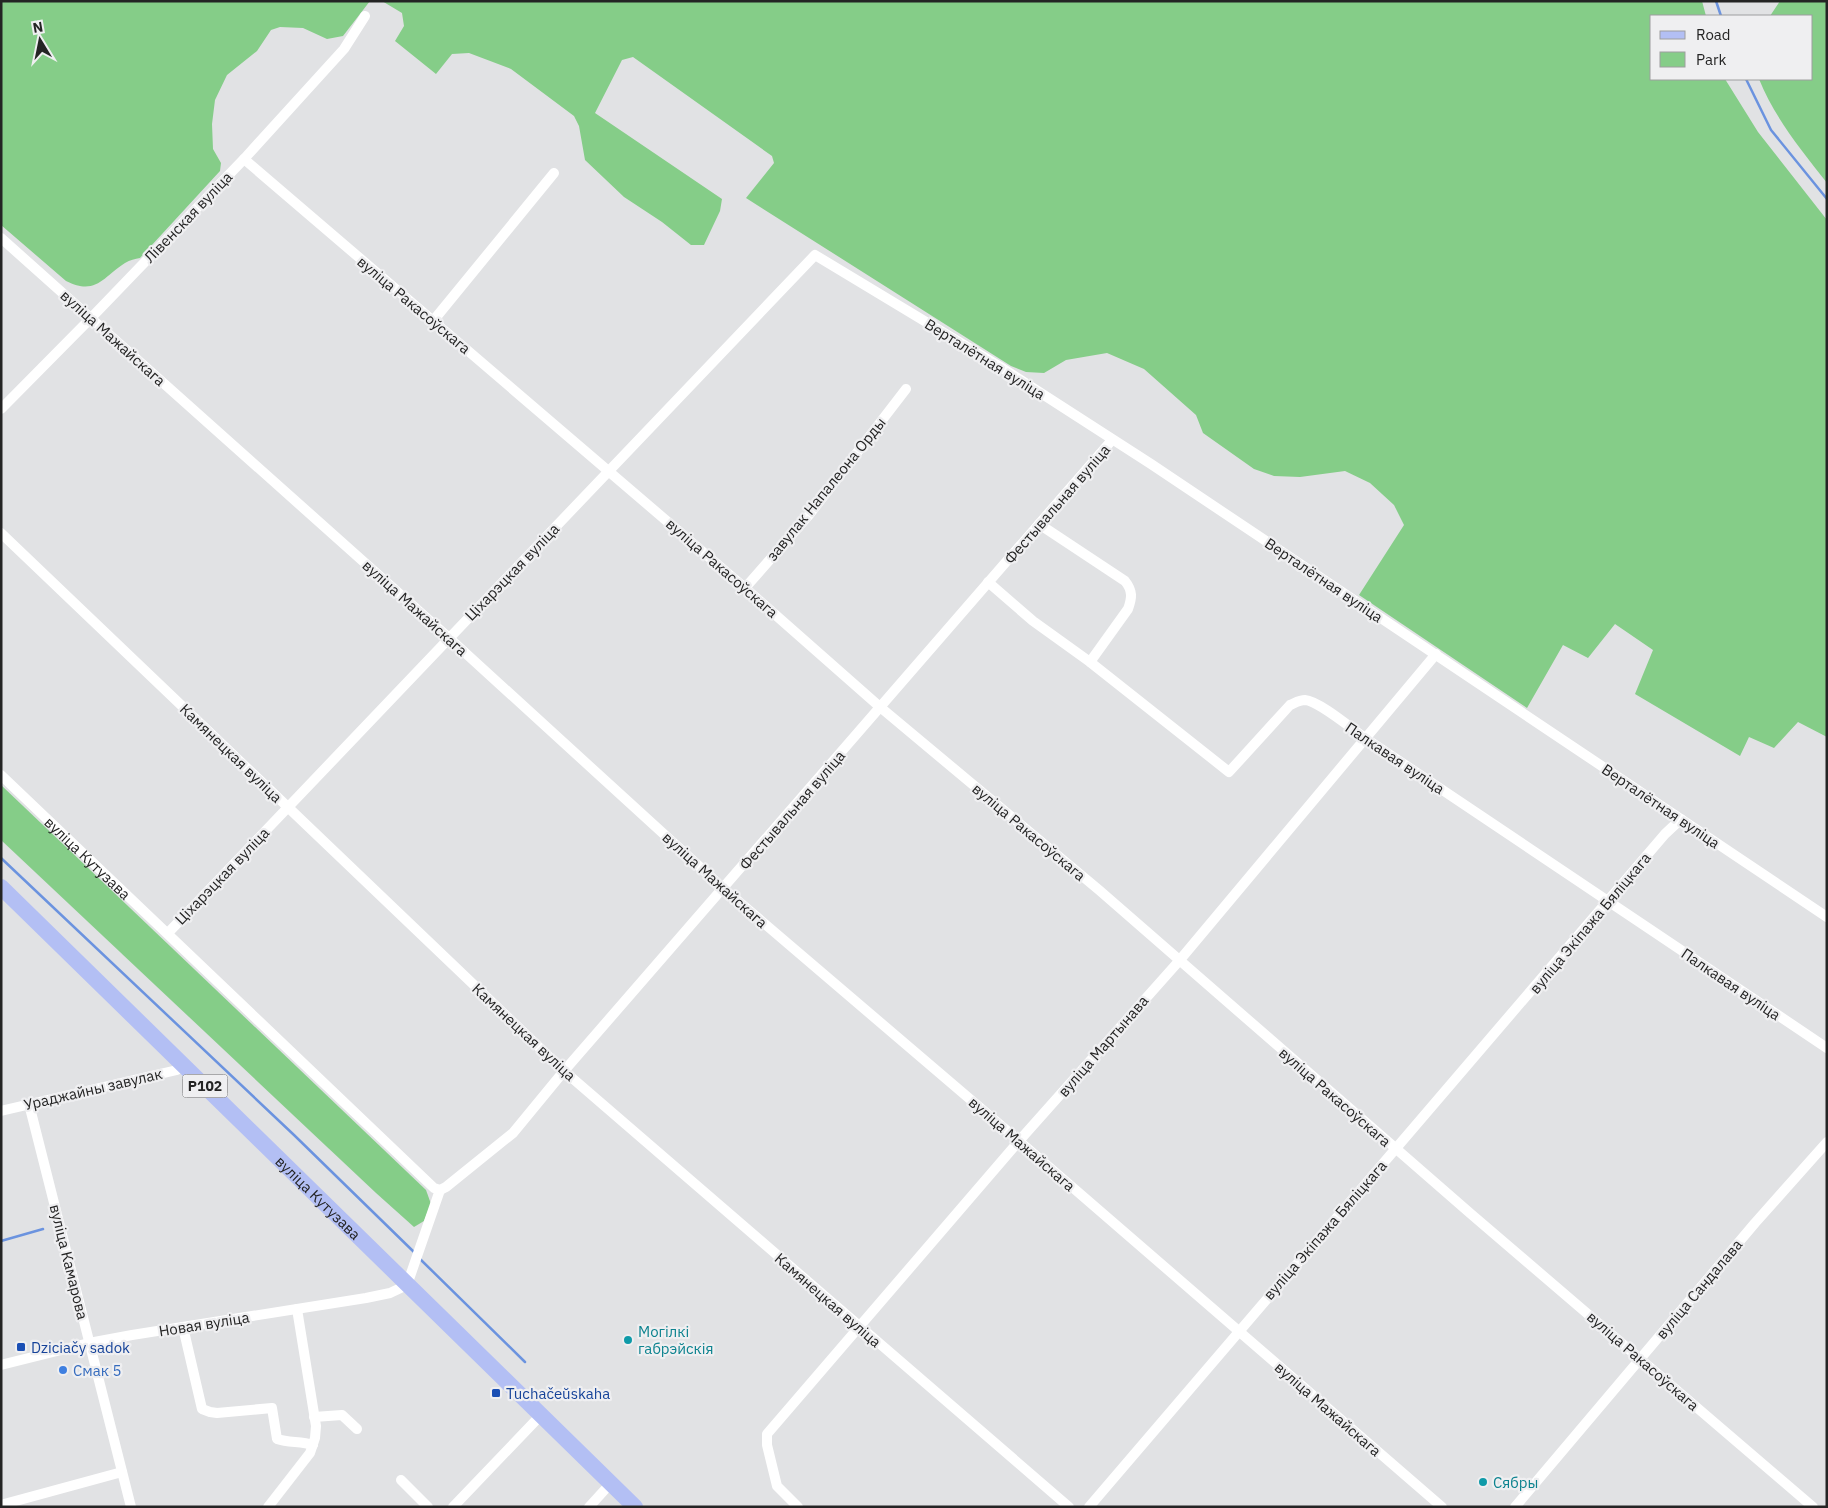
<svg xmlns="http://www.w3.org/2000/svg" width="1828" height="1508" viewBox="0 0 1828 1508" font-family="'IBM Plex Sans',sans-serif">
  <rect width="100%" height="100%" fill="#e1e2e4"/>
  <g fill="#85cd88">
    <path d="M1,1H370L343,36L327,39L303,28L280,27L271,30L257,51L227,75L215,100L212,124L213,149L221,163L220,171L140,258C135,259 130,260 125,263C103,277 96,296 66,281L1,225Z"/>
    <path d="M382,1H1702L1706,16H1652V79H1725L1758,132L1827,220V737L1798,722L1774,748L1749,737L1740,756L1635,694L1653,650L1615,624L1588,658L1563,645L1527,708L1359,595L1404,525L1394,505L1370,483L1345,471L1300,477L1274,476L1254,469L1203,433L1196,415L1144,369L1107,353L1066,360L1044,373L1026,372L1011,366L746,198L774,163L772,156L633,57L622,60L595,113L722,199L720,211L704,245H691L662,222L624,197L585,160L579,126L574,116L511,69L469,53L452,54L436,74L395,41L404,26L402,13Z"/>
    <path d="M1780,1H1827V183C1802,151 1774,117 1759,79H1812V16H1770Z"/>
    <path d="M1,785L426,1190L431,1204L424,1221L414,1227L376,1193L1,840Z"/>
  </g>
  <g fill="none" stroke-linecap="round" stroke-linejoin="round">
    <g stroke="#6b93df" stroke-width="2.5">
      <path d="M1716,1L1721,16"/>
      <path d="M1746,79L1771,130L1827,199"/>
      <path d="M1,858L294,1135L416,1254"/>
      <path d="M1,1241L43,1229"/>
      <path d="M419,1258L525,1362"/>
    </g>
    <g stroke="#fff" stroke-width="10">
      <path d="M244,159L745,588L880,707L1099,890L1471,1214L1813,1507"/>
      <path d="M1,238L449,638L724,889L1019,1141L1442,1507"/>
      <path d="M433,321L554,173"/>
      <path d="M1,409L91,318L244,159L344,49L365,16"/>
      <path d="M1039,524L1125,581C1133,591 1132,598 1128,609L1090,662"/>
      <path d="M1,533L564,1071L1069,1507"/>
      <path d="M988,582L1033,621L1090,662L1229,772L1290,705C1295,703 1299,700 1305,700C1319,701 1352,729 1365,738L1827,1048"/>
      <path d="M745,588L809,515L906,389"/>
      <path id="s1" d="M1,775L434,1188L440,1190L446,1187L513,1133L564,1071L1112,440"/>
      <path d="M168,933L815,255L999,366L1151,464L1827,917"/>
      <path d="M29,1104L131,1507"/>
      <path d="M1,1111L177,1070L183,1064"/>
      <path d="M183,1327L202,1409L210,1412L217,1413L272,1408L277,1439C289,1443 301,1441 313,1445"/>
      <path d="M1,1365L89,1343L132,1335L366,1298L390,1293L407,1285L440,1190"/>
      <path d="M314,1417L342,1415L357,1429"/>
      <path d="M401,1480L428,1507"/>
      <path d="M1,1505L122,1472"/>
      <path d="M268,1507L310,1453L315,1438L316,1426L297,1309"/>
      <path d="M453,1507L540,1416"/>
      <path d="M589,1507L610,1484"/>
      <path d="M798,1507L777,1486L767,1445V1434L1019,1141L1179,961L1436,654"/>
      <path d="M1089,1507C1280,1282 1474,1059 1665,834L1681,819"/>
      <path d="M1515,1507L1755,1223L1827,1142"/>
    </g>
    <path stroke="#b3bff4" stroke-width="16" id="s2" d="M1,887L635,1507"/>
  </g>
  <g fill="#0f9aa8" stroke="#efeff1" stroke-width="2">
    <circle cx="628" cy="1340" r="5"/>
    <circle cx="1483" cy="1482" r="5"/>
  </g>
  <g fill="#1a4fb4" stroke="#efeff1" stroke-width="2">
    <rect x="16" y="1342" width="10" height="10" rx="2.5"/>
    <rect x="491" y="1388" width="10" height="10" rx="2.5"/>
  </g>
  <circle fill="#3f7fe0" stroke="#efeff1" stroke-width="2" cx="63" cy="1370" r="5"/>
  <g text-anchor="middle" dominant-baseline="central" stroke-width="4.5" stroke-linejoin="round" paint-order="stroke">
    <rect fill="#efeff1" stroke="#616162" stroke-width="1" x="182.5" y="1074.5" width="45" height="23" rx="4"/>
    <g font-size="14" font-weight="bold" fill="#242424">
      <text x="205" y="1086">Р102</text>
    </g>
    <g font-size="15" fill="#242424" stroke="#efeff1">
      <text transform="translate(188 217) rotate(-46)">Лівенская вуліца</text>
      <text transform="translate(414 305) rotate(40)">вуліца Ракасоўскага</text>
      <text transform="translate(113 338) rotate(42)">вуліца Мажайскага</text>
      <text transform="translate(985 359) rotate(32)">Верталётная вуліца</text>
      <text transform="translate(826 489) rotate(-51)">завулак Напалеона Орды</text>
      <text transform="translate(1057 504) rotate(-49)">Фестывальная вуліца</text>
      <text transform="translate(722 568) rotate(41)">вуліца Ракасоўскага</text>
      <text transform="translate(512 572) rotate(-46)">Ціхарэцкая вуліца</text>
      <text transform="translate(1324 580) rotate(34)">Верталётная вуліца</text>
      <text transform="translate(415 608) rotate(42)">вуліца Мажайскага</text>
      <text transform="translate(231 753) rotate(44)">Камянецкая вуліца</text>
      <text transform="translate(1395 758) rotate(34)">Палкавая вуліца</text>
      <text transform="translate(1661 806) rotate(34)">Верталётная вуліца</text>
      <text transform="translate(792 810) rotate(-49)">Фестывальная вуліца</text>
      <text transform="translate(1029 832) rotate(40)">вуліца Ракасоўскага</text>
      <text stroke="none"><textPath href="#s1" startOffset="120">вуліца Кутузава</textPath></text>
      <text transform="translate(222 876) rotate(-46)">Ціхарэцкая вуліца</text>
      <text transform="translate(715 880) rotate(42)">вуліца Мажайскага</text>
      <text transform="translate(1590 923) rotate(-50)">вуліца Экіпажа Бяліцкага</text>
      <text transform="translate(1731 984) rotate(34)">Палкавая вуліца</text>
      <text transform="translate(524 1032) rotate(43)">Камянецкая вуліца</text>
      <text transform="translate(1103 1046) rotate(-49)">вуліца Мартынава</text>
      <text transform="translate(93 1089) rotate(-13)">Ураджайны завулак</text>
      <text transform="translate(1335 1097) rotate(41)">вуліца Ракасоўскага</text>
      <text transform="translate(1022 1144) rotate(41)">вуліца Мажайскага</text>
      <text stroke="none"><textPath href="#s2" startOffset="444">вуліца Кутузава</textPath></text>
      <text transform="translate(1325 1230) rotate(-49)">вуліца Экіпажа Бяліцкага</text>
      <text transform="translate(69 1262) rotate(76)">вуліца Камарова</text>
      <text transform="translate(1699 1289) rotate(-50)">вуліца Сандалава</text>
      <text transform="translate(828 1300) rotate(41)">Камянецкая вуліца</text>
      <text transform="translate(204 1324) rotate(-9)">Новая вуліца</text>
      <text transform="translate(1643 1361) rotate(41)">вуліца Ракасоўскага</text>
      <text transform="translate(1328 1409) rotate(41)">вуліца Мажайскага</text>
    </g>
    <g font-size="15" fill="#0d838f" stroke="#efeff1" text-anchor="start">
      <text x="638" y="1331">Могілкі<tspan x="638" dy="17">габрэйскія</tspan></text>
      <text x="1493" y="1482">Сябры</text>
    </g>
    <g font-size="15" fill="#164399" stroke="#efeff1" text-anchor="start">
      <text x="31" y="1347">Dziciačy sadok</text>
      <text x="506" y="1393">Tuchačeŭskaha</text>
    </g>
    <g font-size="15" fill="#366cbe" stroke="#efeff1" text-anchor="start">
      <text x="73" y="1370">Смак 5</text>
    </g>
  </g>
  <rect width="1828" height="1508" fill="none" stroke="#242424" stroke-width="5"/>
  <rect x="1650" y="15" width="162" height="65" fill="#efeff1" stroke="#9e9e9f"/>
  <rect x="1660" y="31" width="25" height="8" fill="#b3bff4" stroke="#9e9e9f"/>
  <text x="1696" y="40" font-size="15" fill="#242424">Road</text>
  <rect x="1660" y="52" width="25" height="15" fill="#85cd88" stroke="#9e9e9f"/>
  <text x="1696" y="65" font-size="15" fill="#242424">Park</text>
  <g transform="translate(40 40) rotate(350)" stroke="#efeff1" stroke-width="4" paint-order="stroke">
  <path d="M0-4L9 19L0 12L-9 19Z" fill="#242424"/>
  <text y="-8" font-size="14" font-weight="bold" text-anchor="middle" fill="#242424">N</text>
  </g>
</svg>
